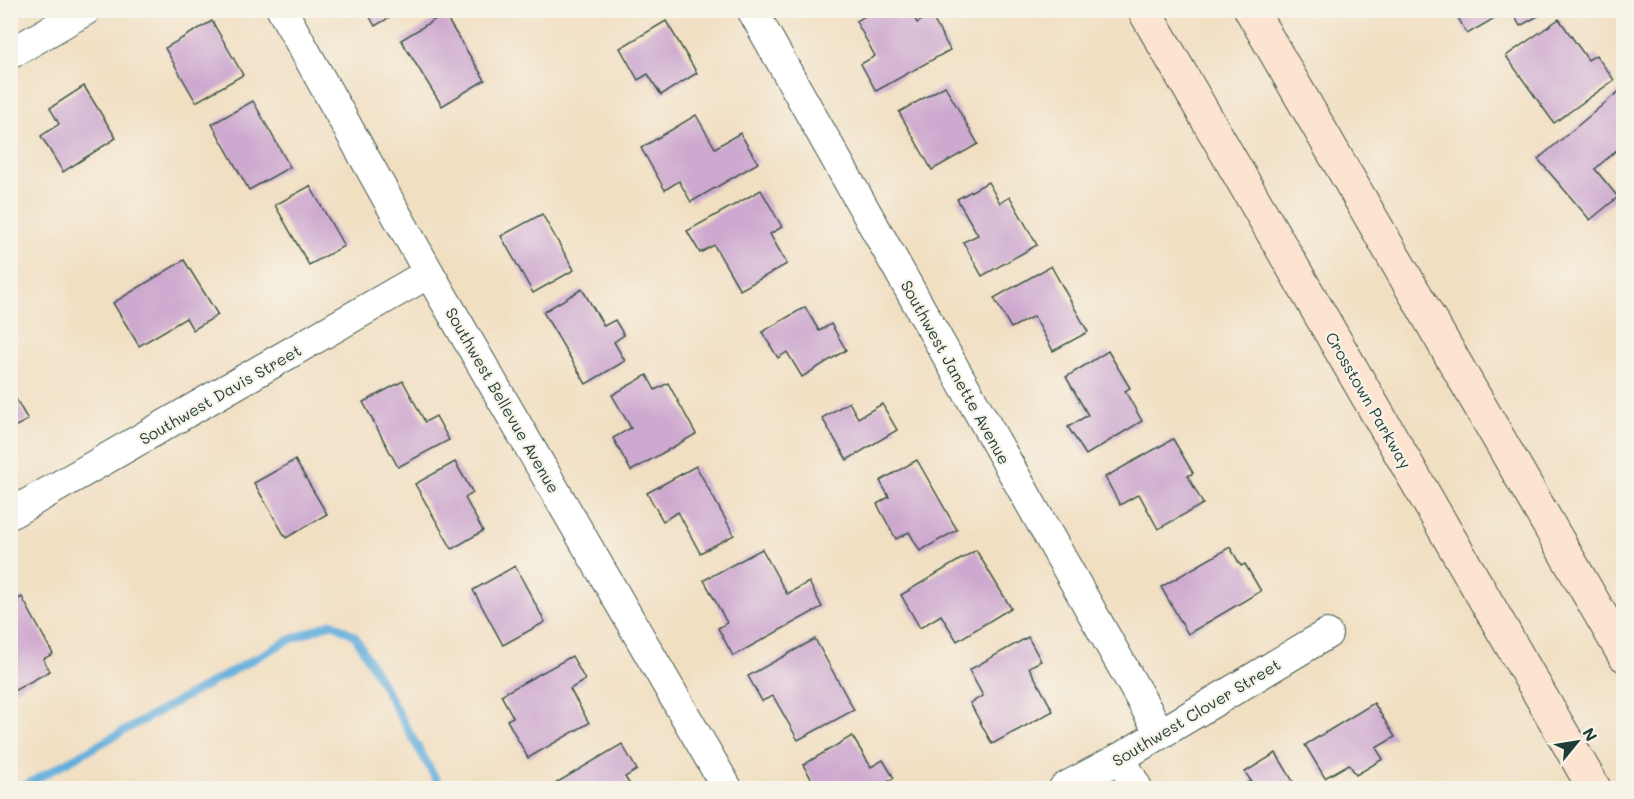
<svg xmlns="http://www.w3.org/2000/svg" width="1634" height="799" viewBox="0 0 1634 799" font-family="Mali,sans-serif">
  <rect width="100%" height="100%" fill="#f7f3e8"/>
  <filter id="ink" filterUnits="userSpaceOnUse"><feTurbulence type="fractalNoise" baseFrequency=".0167" numOctaves="2"/><feDisplacementMap in="SourceGraphic" scale="12" xChannelSelector="R" yChannelSelector="G"/><feConvolveMatrix kernelMatrix="1 2 1 2 8 2 1 2 1" color-interpolation-filters="sRGB"/></filter>
  <filter id="wash" filterUnits="userSpaceOnUse"><feTurbulence type="fractalNoise" baseFrequency=".008" numOctaves="4" result="noise"/><feDisplacementMap in="SourceGraphic" scale="24" xChannelSelector="R" yChannelSelector="G"/><feGaussianBlur stdDeviation="1.35" result="paint"/><feColorMatrix in="noise" values="0 0 0 0 0 0 0 0 0 0 0 0 0 0 0 0 0 1.4 0 .05"/><feComposite in="paint" operator="in"/></filter>
  <g filter="url(#wash)">
    <rect width="100%" height="100%" fill="#f1dfc2"/>
    <g fill="none" stroke-linecap="round" stroke-linejoin="round">
      <path stroke="#62addb" stroke-width="8" d="M20,788L285,642L332,623L355,636L441,788"/>
    </g>
    <g id="blocks">
      <g fill="#cda8cf">
        <path d="M366,10H402L375,26Z"/>
        <path d="M876,10H910L917,23L931,15L950,50L876,91L861,64L875,56L856,21Z"/>
        <path d="M1454,10H1509L1467,34Z"/>
        <path d="M1511,10H1549L1520,26Z"/>
        <path d="M444,14L485,80L442,106L401,40Z"/>
        <path d="M1559,19L1588,60L1596,55L1614,80L1554,123L1506,56Z"/>
        <path d="M212,21L243,75L196,102L165,48Z"/>
        <path d="M666,21L697,73L661,95L648,74L638,80L620,48Z"/>
        <path d="M84,86L116,138L63,172L41,136L59,124L50,108Z"/>
        <path d="M945,86L978,144L932,170L899,112Z"/>
        <path d="M1624,87V151L1620,147L1595,169L1618,197L1590,220L1538,159Z"/>
        <path d="M253,101L290,167L249,190L212,124Z"/>
        <path d="M696,115L715,148L740,133L758,163L691,202L679,181L665,190L641,148Z"/>
        <path d="M988,182L1000,203L1010,197L1037,245L982,276L963,242L978,235L957,199Z"/>
        <path d="M10,186L17,197L10,200Z"/>
        <path d="M310,186L344,246L309,265L275,205Z"/>
        <path d="M761,190L782,227L770,234L787,264L740,290L714,245L700,253L687,231Z"/>
        <path d="M542,214L574,270L533,293L501,236Z"/>
        <path d="M184,260L218,315L193,330L186,318L139,346L113,303Z"/>
        <path d="M1051,266L1088,332L1053,351L1034,316L1011,328L994,298Z"/>
        <path d="M582,289L604,326L615,320L624,335L614,342L625,361L586,384L543,312Z"/>
        <path d="M805,307L819,331L831,324L846,350L802,377L787,352L778,358L762,332Z"/>
        <path d="M1108,351L1130,388L1125,391L1142,421L1086,455L1068,427L1088,415L1066,377Z"/>
        <path d="M647,375L655,390L668,383L696,434L631,471L613,438L631,428L612,395Z"/>
        <path d="M403,381L425,422L436,416L449,440L398,467L363,402Z"/>
        <path d="M10,389L28,420L10,429Z"/>
        <path d="M849,402L858,418L882,404L897,430L847,460L822,418Z"/>
        <path d="M1173,439L1193,473L1188,476L1203,504L1158,529L1139,494L1120,505L1105,477Z"/>
        <path d="M295,460L327,514L286,538L254,483Z"/>
        <path d="M917,460L957,530L920,551L909,532L896,539L877,504L889,497L880,481Z"/>
        <path d="M455,462L473,493L465,498L483,531L452,549L415,484Z"/>
        <path d="M696,466L734,535L700,553L678,512L663,521L647,493Z"/>
        <path d="M1230,547L1241,566L1245,564L1261,591L1188,634L1161,587Z"/>
        <path d="M762,549L787,594L809,582L822,607L733,656L718,628L727,623L704,580Z"/>
        <path d="M976,550L1011,608L957,641L941,615L920,628L901,595Z"/>
        <path d="M515,566L545,622L503,645L473,590Z"/>
        <path d="M22,597L53,654L43,659L50,671L10,693V603Z"/>
        <path d="M1028,637L1041,661L1029,667L1053,711L992,744L970,703L983,696L969,670Z"/>
        <path d="M815,639L854,710L798,740L773,696L762,701L748,676Z"/>
        <path d="M572,656L585,680L570,689L589,723L528,758L507,720L513,717L501,695Z"/>
        <path d="M1374,703L1395,737L1376,748L1383,759L1356,775L1349,764L1325,778L1305,745Z"/>
        <path d="M852,736L871,767L883,760L894,778L881,786L883,788H817L803,765Z"/>
        <path d="M622,744L637,770L625,777L632,788H552L551,786Z"/>
        <path d="M1276,753L1297,788H1238L1251,781L1245,772Z"/>
      </g>
    </g>
  </g>
  <g filter="url(#ink)">
    <use href="#blocks" fill-opacity="0" stroke="#3e5549" stroke-width="1.5"/>
    <g fill="none" stroke-linecap="round" stroke-linejoin="round">
      <defs>
        <g id="minor">
          <path d="M282,10L429,273L727,788"/>
          <path d="M752,10L1160,733"/>
          <path d="M10,54L86,10"/>
          <path d="M10,514L429,273"/>
          <path d="M1120,758L1137,788"/>
          <path d="M1064,788L1120,758L1327,634"/>
        </g>
        <g id="secondary">
          <path d="M1144,10L1594,788"/>
          <path d="M1251,10L1624,655"/>
        </g>
      </defs>
      <use href="#minor" stroke="#3e5549" stroke-width="32"/>
      <use href="#secondary" stroke="#3e5549" stroke-width="35"/>
      <use href="#minor" stroke="#fff" stroke-width="30"/>
      <use href="#secondary" stroke="#fde4d0" stroke-width="33"/>
    </g>
  </g>
  <g text-anchor="middle" dominant-baseline="central" stroke-width="4.5" stroke-linejoin="round" paint-order="stroke">
    <g font-size="16" fill="#1f3d34" stroke="#f7f3e8">
      <text transform="translate(956 372) rotate(61)">Southwest Janette Avenue</text>
      <text transform="translate(220 394) rotate(-30)">Southwest Davis Street</text>
      <text transform="translate(503 400) rotate(60)">Southwest Bellevue Avenue</text>
      <text transform="translate(1369 400) rotate(60)">Crosstown Parkway</text>
      <text transform="translate(1196 712) rotate(-31)">Southwest Clover Street</text>
    </g>
  </g>
  <rect width="1634" height="799" fill="none" stroke="#f7f3e8" stroke-width="36"/>
  <g transform="translate(1577 742) rotate(60)" stroke="#f7f3e8" stroke-width="4.5" paint-order="stroke">
  <path d="M0-4.5L10 22L0 15L-10 22Z" fill="#1f3d34"/>
  <text y="-9" font-size="16" font-weight="bold" text-anchor="middle" fill="#1f3d34">N</text>
  </g>
</svg>
